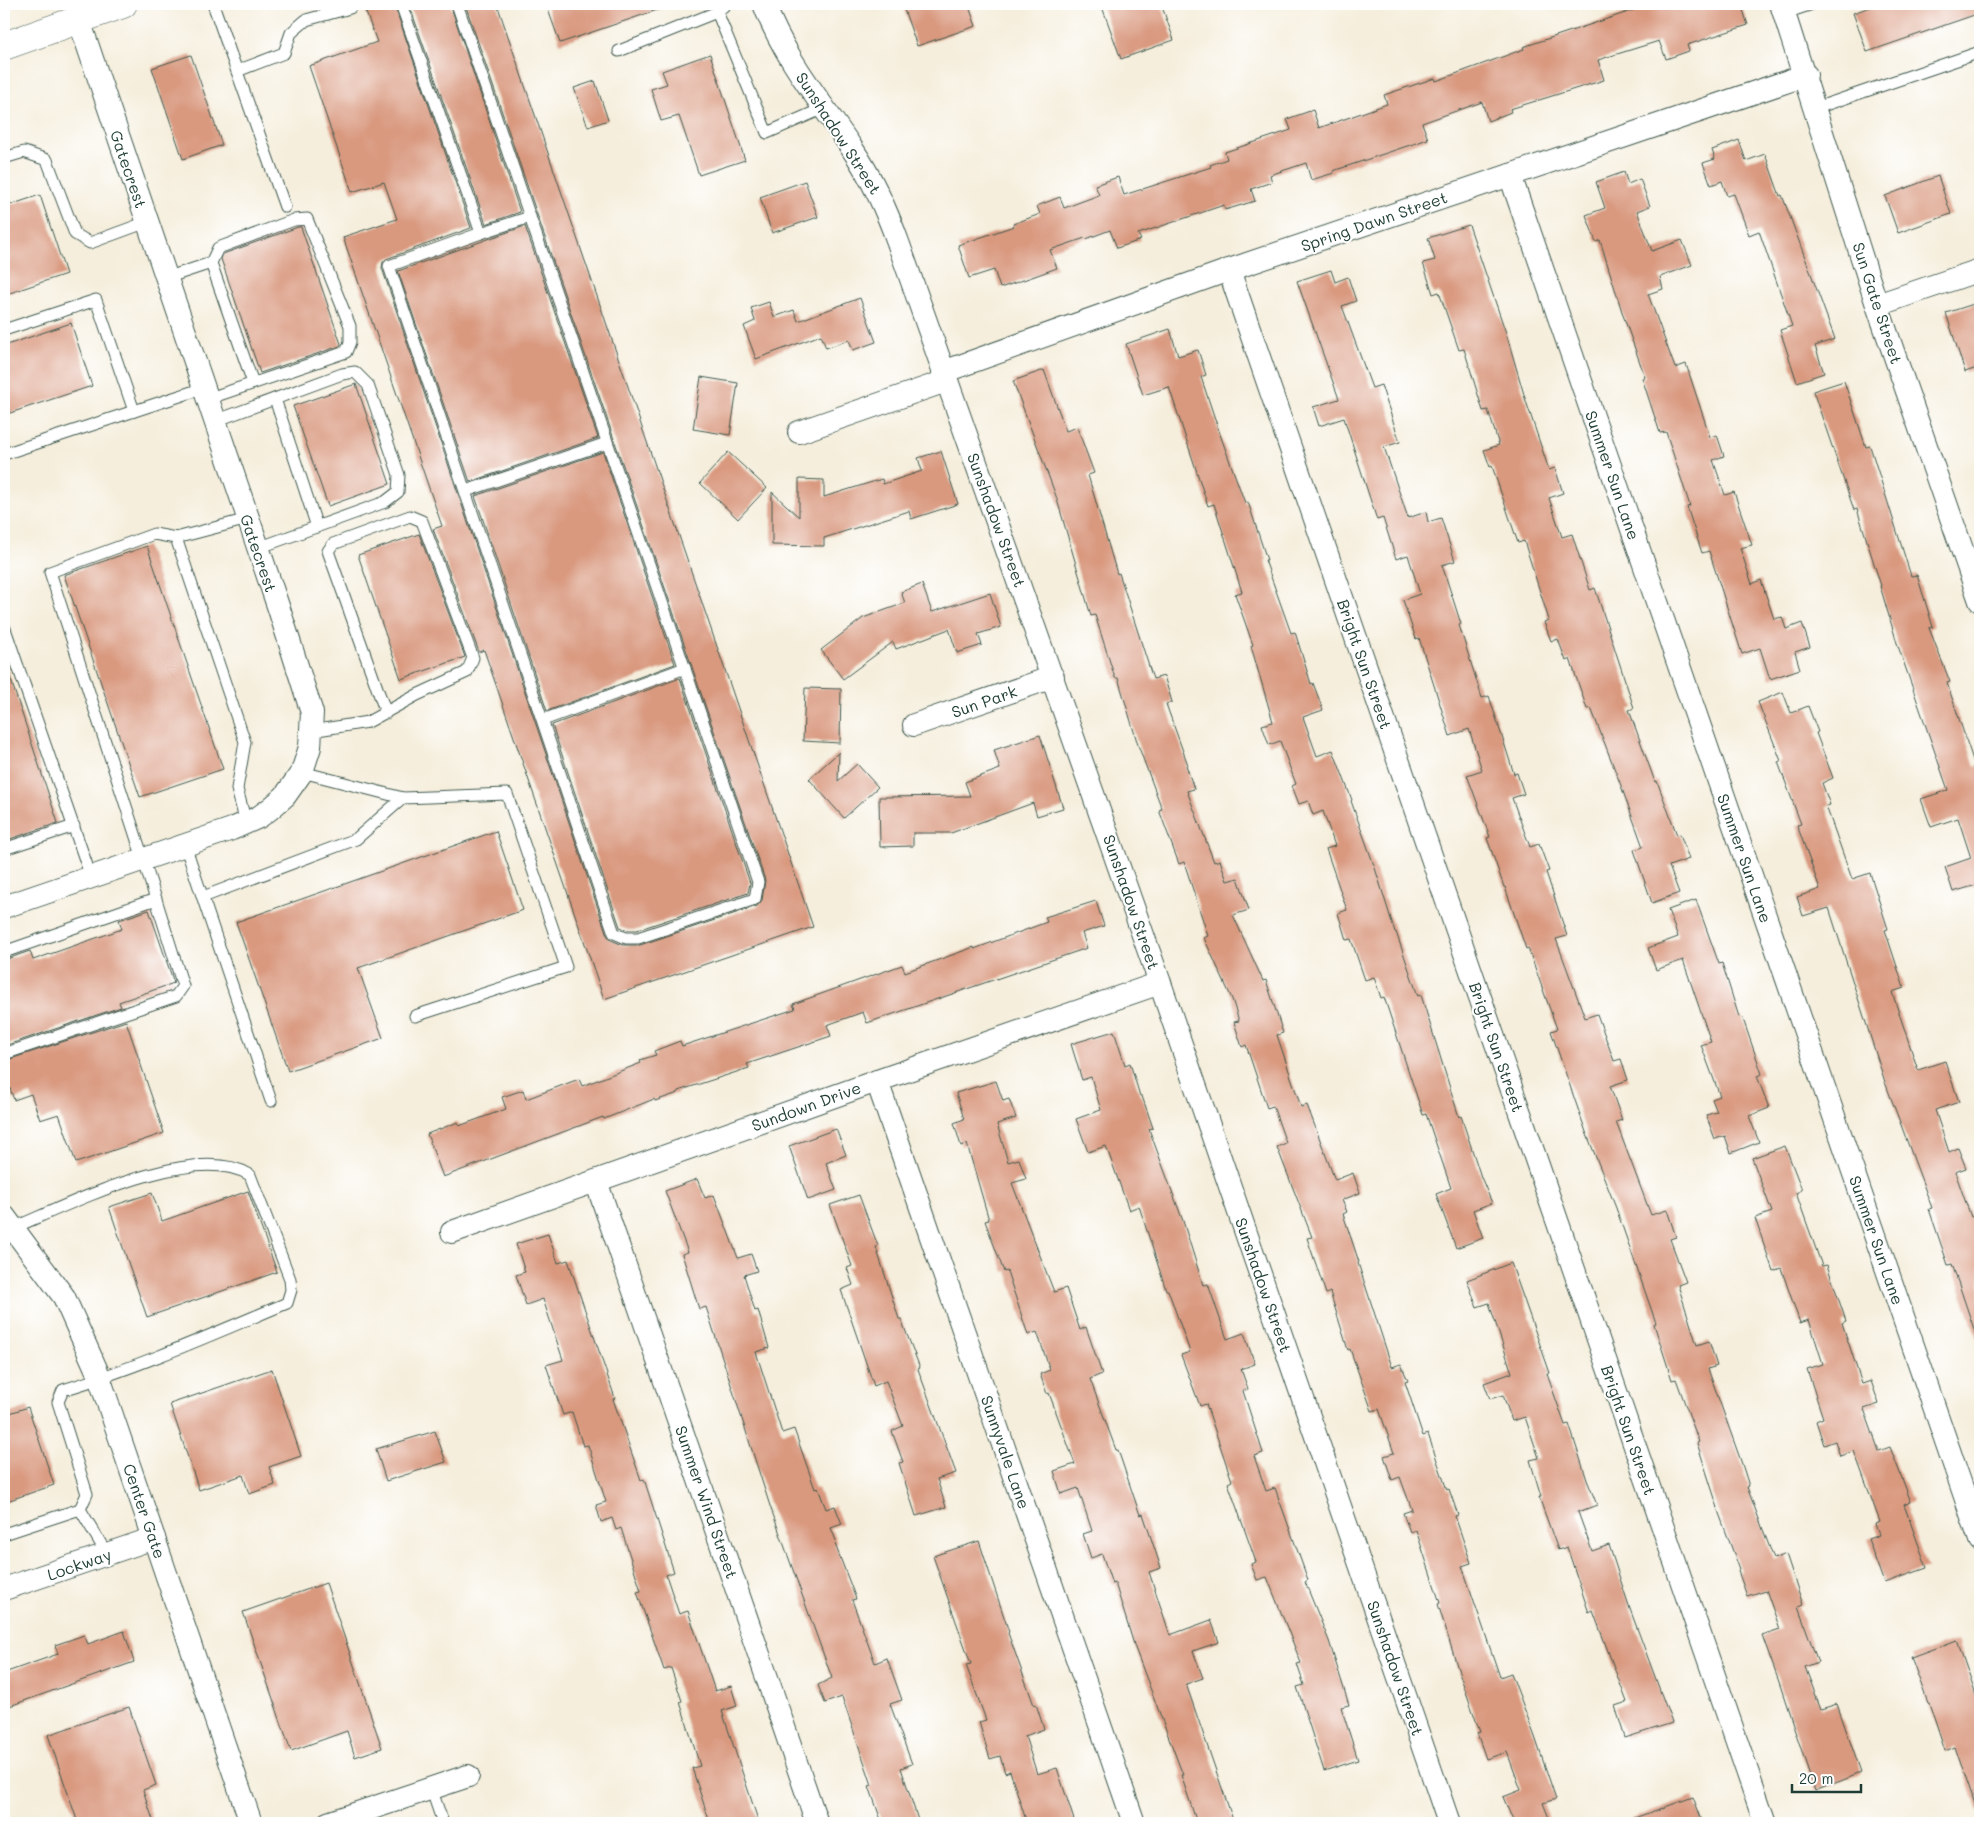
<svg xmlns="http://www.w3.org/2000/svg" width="1984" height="1827" viewBox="0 0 1984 1827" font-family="Mali,sans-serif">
  <rect width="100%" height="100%" fill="#fff"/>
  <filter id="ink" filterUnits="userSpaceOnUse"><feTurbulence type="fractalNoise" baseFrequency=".02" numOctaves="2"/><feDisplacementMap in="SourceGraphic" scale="10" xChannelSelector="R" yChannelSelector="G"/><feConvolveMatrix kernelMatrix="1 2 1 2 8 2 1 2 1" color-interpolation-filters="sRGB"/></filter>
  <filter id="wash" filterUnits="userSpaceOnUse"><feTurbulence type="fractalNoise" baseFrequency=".0096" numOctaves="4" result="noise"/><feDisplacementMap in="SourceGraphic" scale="20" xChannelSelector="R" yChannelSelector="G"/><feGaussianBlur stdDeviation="1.12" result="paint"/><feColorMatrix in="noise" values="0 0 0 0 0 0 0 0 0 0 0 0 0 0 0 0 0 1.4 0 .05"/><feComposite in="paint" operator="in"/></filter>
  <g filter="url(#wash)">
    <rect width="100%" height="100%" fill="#f5eedc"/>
    <g id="blocks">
      <g fill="#d9997f">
        <path d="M382,4H394L471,228L386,259L383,262L382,268L607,935L611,940L623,945H640L757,906L762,900L765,880L465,4H497L813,927L604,999L484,650L479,652L433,529L442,526L343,237L397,219L384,182L352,192L309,66L377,42L365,10Z"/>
        <path d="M409,4H450L520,212L486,224Z"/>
        <path d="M546,4H666V7L560,43Z"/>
        <path d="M902,4H968L976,26L917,46Z"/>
        <path d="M1101,4H1161L1174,40L1121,59Z"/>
        <path d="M1632,4H1741L1748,25L1687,45L1689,51L1666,59L1659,41L1598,60L1604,80L1510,109L1511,112L1488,121L1482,102L1422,123L1428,139L1333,171L1334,173L1311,180L1306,163L1270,175L1272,182L1251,189L1255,201L1225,210L1224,205L1138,234L1141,240L1117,248L1110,230L1086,239L1085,238L1050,250L1057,268L1032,277L1000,288L994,270L969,278L958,245L1014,226L1013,224L1040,214L1037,206L1060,197L1064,208L1099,195L1095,185L1118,177L1124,195L1211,167L1210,165L1227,159L1225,152L1291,130L1287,119L1313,110L1319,128L1387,104L1384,95L1435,78L1436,81L1524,49L1523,47L1634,10Z"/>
        <path d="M1879,4H1980V13L1867,52L1853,13Z"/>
        <path d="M710,54L745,160L699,175L679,116L661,121L651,89L667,84L662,71Z"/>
        <path d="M191,55L222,145L183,159L152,68Z"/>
        <path d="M595,81L608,120L588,127L574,88Z"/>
        <path d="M1739,140L1746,161L1765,154L1780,196L1782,195L1835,339L1815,346L1824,373L1797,382L1780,330L1792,326L1759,231L1749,235L1734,194L1727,196L1722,181L1711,185L1703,163L1715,159L1712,150Z"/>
        <path d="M1624,172L1628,184L1640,179L1650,206L1637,211L1652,251L1682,240L1692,265L1660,277L1663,289L1648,294L1675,368L1686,364L1710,437L1717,435L1724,456L1713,460L1725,495L1734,492L1752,545L1740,548L1752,584L1761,580L1774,619L1782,617L1786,629L1802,623L1810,647L1795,652L1800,669L1770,679L1760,648L1742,654L1709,551L1702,553L1687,507L1690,506L1666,432L1660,433L1642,378L1645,377L1623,315L1600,240L1596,242L1586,215L1605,208L1596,182Z"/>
        <path d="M1938,176L1951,214L1898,233L1885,196Z"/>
        <path d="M805,181L818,217L772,233L760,197Z"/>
        <path d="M40,195L66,274L4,295V207Z"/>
        <path d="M1469,225L1506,333L1525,398L1549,470L1555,468L1563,493L1549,498L1562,537L1572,534L1590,590L1595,588L1634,708L1629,710L1655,782L1657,781L1677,835L1680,834L1689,859L1669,866L1679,893L1652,903L1634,850L1643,847L1620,783L1591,708L1587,709L1570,659L1566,661L1558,639L1551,641L1544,622L1549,620L1524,541L1518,543L1492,466L1490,467L1484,450L1499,445L1488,410L1483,411L1464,349L1459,350L1439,292L1433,294L1423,263L1435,260L1428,238Z"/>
        <path d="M525,226L598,438L470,482L398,271Z"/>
        <path d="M298,227H301L341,344L340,346L260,373L221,259L223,254Z"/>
        <path d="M1331,270L1335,282L1348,277L1356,301L1342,306L1372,388L1381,385L1400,442L1384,447L1408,518L1426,512L1428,522L1441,518L1455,561L1442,565L1461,624L1459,625L1482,698L1489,696L1514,774L1517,773L1524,794L1512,798L1530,847L1539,844L1549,871L1546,872L1567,936L1556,939L1585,1018L1597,1014L1614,1061L1621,1059L1628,1080L1610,1086L1622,1120L1616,1122L1651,1215L1667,1210L1676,1237L1670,1239L1686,1282L1678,1285L1697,1345L1709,1341L1717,1366L1708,1369L1742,1464L1749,1486L1747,1487L1774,1559L1786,1554L1803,1605L1798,1607L1818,1662L1805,1667L1821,1709L1837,1704L1861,1773L1815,1791L1779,1682L1762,1635L1780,1629L1766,1590L1747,1596L1738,1571L1740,1570L1717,1508H1718L1697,1443L1699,1442L1676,1379L1672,1380L1654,1324L1656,1323L1616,1208L1586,1132L1551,1031L1557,1029L1528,948L1526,949L1505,887H1504L1487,838L1490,837L1467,775L1482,770L1469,729L1450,736L1419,638L1416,639L1403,600L1420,594L1408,555L1396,559L1383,518L1377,520L1344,418L1319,426L1313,407L1339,399L1297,281Z"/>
        <path d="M860,298L876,342L853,350L849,340L826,348L821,335L756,359L744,326L755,321L751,308L769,302L774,317L794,310L798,321Z"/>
        <path d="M1980,302V367L1965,372L1946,313Z"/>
        <path d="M71,323L92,386L4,415V346Z"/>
        <path d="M1170,329L1178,356L1198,350L1206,375L1201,377L1222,440L1245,503L1248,502L1267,560H1265L1291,633L1295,632L1311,684L1313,683L1323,710L1303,717L1317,756L1333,750L1352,800L1351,801L1375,868L1395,932H1396L1418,996L1421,995L1459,1117L1461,1116L1481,1177L1492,1203L1473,1210L1483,1238L1456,1248L1436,1194L1451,1188L1426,1114L1423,1115L1384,997L1381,998L1374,977L1365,980L1351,939L1346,940L1338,913L1347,910L1326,849L1335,846L1323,811L1313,815L1308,801L1299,804L1292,786L1296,784L1280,741L1269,745L1262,725L1273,722L1251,646L1253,645L1235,594L1242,592L1214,504L1208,506L1169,387L1143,395L1126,344Z"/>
        <path d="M1044,370L1066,431L1077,427L1094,473L1088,475L1117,574L1119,573L1153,679L1164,676L1172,702L1166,704L1188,765H1186L1194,789L1187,791L1214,862L1220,860L1227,881L1238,878L1249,910L1233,915L1263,981L1266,980L1283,1033L1277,1035L1301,1107L1307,1105L1335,1180L1353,1173L1360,1193L1342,1200L1347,1212L1343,1214L1359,1262L1358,1263L1392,1367L1401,1364L1408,1381L1405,1382L1423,1436L1428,1434L1447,1490L1449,1489L1458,1515L1455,1516L1471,1563L1462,1566L1500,1677L1511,1673L1535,1737L1556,1799L1543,1803L1551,1823H1514L1503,1797L1521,1790L1507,1752L1486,1759L1477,1733L1480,1732L1458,1669L1438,1604L1440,1603L1416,1530L1410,1532L1403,1513L1412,1510L1400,1477L1392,1480L1384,1456L1394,1453L1379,1409L1372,1411L1350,1349L1348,1350L1330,1292L1326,1294L1307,1238L1312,1237L1277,1147L1286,1143L1273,1106L1267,1108L1246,1045L1242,1047L1234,1022L1239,1021L1232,999L1204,938L1208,936L1184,862L1179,864L1159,810L1162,809L1138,745L1118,678H1115L1095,615L1091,616L1056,496L1013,381Z"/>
        <path d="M701,377L738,383L730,435L693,429Z"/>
        <path d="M1844,381L1866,447L1870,446L1911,576L1917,575L1933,627L1929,628L1950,682L1947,683L1975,766L1980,764V884L1953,892L1945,867L1971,858L1958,818L1931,827L1921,799L1948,790L1897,643L1880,586H1881L1857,509L1854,510L1813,391Z"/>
        <path d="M356,384L390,484L328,506L293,406Z"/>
        <path d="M941,451L958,504L911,519L909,511L824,538V546L772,545V492L799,517V479L824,480V497L882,479L883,484L922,471L918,458Z"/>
        <path d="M603,452L675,664L547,711L475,496Z"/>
        <path d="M728,452L767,488L738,519L700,483Z"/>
        <path d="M419,534L465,657L401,679L358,555Z"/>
        <path d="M147,546L223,769L140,797L64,575Z"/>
        <path d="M922,584L932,612L990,593L1001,627L978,634L982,645L957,653L949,629L896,649L893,642L843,679L821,650L863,618L905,603L901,592Z"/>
        <path d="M4,668H7L58,823L4,841Z"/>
        <path d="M680,678L750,883L748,893L637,930H628L620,927L552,725Z"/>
        <path d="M805,688L841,689L840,743L803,741Z"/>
        <path d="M1783,692L1791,713L1808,706L1818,732L1816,733L1833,778L1822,783L1830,805L1826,806L1852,879L1870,873L1888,929L1885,930L1904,988L1892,992L1918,1070L1945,1061L1959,1102L1935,1110L1949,1152L1958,1148L1966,1168L1955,1172L1971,1217L1980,1214V1337L1977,1338L1952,1264L1948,1265L1929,1209L1932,1208L1885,1082L1829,908L1803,916L1797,897L1820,889L1797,825L1801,824L1778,762L1781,761L1758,702Z"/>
        <path d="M1040,735L1063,808L1037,816L1033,803L951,833H913V846L880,847L879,797L970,796L965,782L1000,769L994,750Z"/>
        <path d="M839,752L838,781L857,764L878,787L844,818L809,779Z"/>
        <path d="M496,831L523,910L358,968L383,1038L288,1071L236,922Z"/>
        <path d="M1696,900L1719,964L1722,963L1739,1017L1742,1016L1762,1074L1757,1076L1769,1108L1749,1116L1759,1142L1731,1153L1725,1136L1715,1139L1706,1115L1717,1112L1712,1099L1720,1096L1701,1045L1711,1042L1683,960L1656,970L1648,948L1678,937L1668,910Z"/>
        <path d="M1096,901L1104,926L1082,933L1087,948L867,1023L863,1012L827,1025L831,1036L747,1064L749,1068L678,1091V1093L655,1101L654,1099L604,1119L603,1117L443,1177L427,1134L458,1122L459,1126L506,1109L502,1097L523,1090L526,1099L579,1079L582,1086L641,1063L640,1060L656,1055L654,1051L680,1041L682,1046L795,1009L793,1004L902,965L905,972L974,947V949L1047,922L1045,917Z"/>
        <path d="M149,910L174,983L119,1002L121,1007L4,1046V960L30,951L33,960L122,929L119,920Z"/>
        <path d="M126,1021L164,1133L76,1163L59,1114L40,1120L31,1094L14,1100L4,1071V1061Z"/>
        <path d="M1114,1031L1125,1065L1130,1063L1140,1096H1142L1153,1128L1149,1129L1183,1221L1203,1285L1208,1284L1227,1339L1244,1333L1255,1364L1241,1369L1248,1389L1243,1391L1263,1453L1254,1456L1266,1491L1275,1488L1308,1580L1305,1582L1329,1641L1349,1705L1341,1707L1358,1760L1324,1771L1297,1687L1304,1685L1297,1664L1301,1663L1267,1577L1257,1580L1251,1564L1256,1562L1228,1483L1232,1481L1206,1404L1200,1406L1181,1355L1190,1352L1168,1290H1166L1139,1206L1129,1210L1106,1146L1088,1152L1076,1119L1101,1110L1091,1077L1082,1080L1071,1044Z"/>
        <path d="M996,1081L1003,1101L1009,1099L1016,1118L997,1124L1008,1162L1019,1159L1026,1179L1012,1183L1054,1292L1066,1288L1080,1330L1086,1327L1102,1374L1090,1379L1116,1450H1118L1140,1515L1143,1514L1161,1568L1149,1572L1170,1635L1211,1620L1219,1642L1193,1651L1203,1678L1186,1684L1233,1820L1222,1823H1197L1181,1775H1183L1135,1648L1115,1583L1112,1584L1102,1554L1091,1558L1083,1534L1092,1531L1078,1488L1061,1494L1054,1471L1075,1464L1049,1393L1047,1394L1040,1374L1050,1370L1037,1332L1028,1335L1007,1271L1004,1272L985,1221L989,1220L967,1144L961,1146L954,1123L964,1119L956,1093Z"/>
        <path d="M836,1129L846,1155L826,1163L836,1190L808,1200L789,1146Z"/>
        <path d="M1785,1146L1802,1190L1796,1193L1822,1266L1827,1265L1846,1321L1842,1323L1862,1384L1871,1381L1879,1404L1864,1409L1879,1451L1890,1447L1911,1502L1904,1505L1927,1568L1884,1583L1868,1539L1879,1535L1875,1524L1880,1522L1854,1451L1840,1456L1835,1441L1824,1445L1816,1421L1823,1418L1807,1369L1823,1364L1809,1320L1800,1323L1781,1268L1773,1271L1755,1218L1772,1212L1752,1158Z"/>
        <path d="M697,1179L705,1198L714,1195L738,1258L751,1254L757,1271L744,1275L755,1311L758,1310L769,1348L756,1352L782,1433L794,1429L815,1489L818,1488L826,1509L835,1506L842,1524L831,1528L837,1543L835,1544L856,1599L852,1600L875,1663L887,1658L902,1700L890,1704L912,1764L901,1768L919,1823H882L869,1786L872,1785L842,1697L825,1703L818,1685L832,1678L770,1506L706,1307L699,1309L682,1254L688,1252L665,1191Z"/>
        <path d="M248,1191L277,1272L147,1317L109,1207L152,1193L162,1221Z"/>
        <path d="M859,1195L878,1246L876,1247L899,1319H901L920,1368L918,1369L956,1473L937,1479L946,1507L916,1516L899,1463L903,1462L892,1431L903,1426L886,1381L874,1386L841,1290L853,1285L847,1268L852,1266L830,1205Z"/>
        <path d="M548,1234L558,1263L568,1260L615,1398L613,1399L641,1480L644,1479L674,1572L666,1575L679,1614L688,1611L715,1691L731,1686L737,1706L722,1711L759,1823H711L708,1817L692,1768L700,1766L680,1702L682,1701L671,1668L664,1670L654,1641L637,1592L641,1591L621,1528L616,1530L612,1518L601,1522L596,1505L606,1502L588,1445L583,1446L572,1412L563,1415L546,1365L563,1360L543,1299L526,1305L516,1275L525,1272L516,1244Z"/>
        <path d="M1511,1263L1550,1373L1547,1374L1565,1425L1569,1424L1587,1480L1597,1505L1578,1512L1592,1551L1609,1545L1630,1609L1672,1723L1625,1738L1615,1706L1627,1702L1593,1611L1589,1613L1567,1547L1558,1550L1539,1497H1541L1530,1460L1539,1458L1525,1417L1512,1421L1503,1395L1490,1399L1484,1383L1512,1373L1489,1303L1477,1307L1467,1280Z"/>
        <path d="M272,1369L301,1456L269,1467L275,1485L249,1494L243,1475L199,1490L170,1404Z"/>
        <path d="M28,1407L54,1485L4,1502V1415Z"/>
        <path d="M435,1431L446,1462L386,1481L376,1449Z"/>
        <path d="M979,1541L1009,1632L1008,1633L1034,1705L1036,1704L1044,1729L1025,1736L1037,1774L1057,1768L1075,1823H1027L1010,1771L1005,1773L1000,1756L990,1759L979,1722L986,1720L966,1665L971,1664L933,1556Z"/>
        <path d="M326,1583L382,1748L355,1757L347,1731L291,1751L243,1612Z"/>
        <path d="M124,1631L134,1662L4,1708V1673L58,1654L55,1645L84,1635L88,1644Z"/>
        <path d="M1957,1640L1980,1707V1811H1977L1955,1747L1945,1751L1929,1703H1928L1911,1657Z"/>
        <path d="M129,1707L156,1785L143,1790L154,1823H78L48,1735Z"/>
        <path d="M1693,1797L1703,1823H1627L1626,1821Z"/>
      </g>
    </g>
  </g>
  <g filter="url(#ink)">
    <use href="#blocks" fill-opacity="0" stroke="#3f584d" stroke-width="1"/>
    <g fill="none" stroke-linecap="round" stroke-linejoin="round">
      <defs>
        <g id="lane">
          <path d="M213,4L285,207"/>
          <path d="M401,4L481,233L389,266L614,933L626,938H638L755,899L758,882L457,4"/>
          <path d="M717,12L767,133L824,108"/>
          <path d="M1785,13L1812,4"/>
          <path d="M619,51L717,12L726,4"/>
          <path d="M237,71L284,53L291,33L306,20L350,8L348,4"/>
          <path d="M1816,108L1980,52"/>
          <path d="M4,158L24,152L47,160L75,234L90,243L147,222"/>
          <path d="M481,233L530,217"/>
          <path d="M166,278L211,263"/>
          <path d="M4,330L96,300L134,411"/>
          <path d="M207,399L346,352L350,342V326L307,219L294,220L218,248L211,263L253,383"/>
          <path d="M275,399L317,527"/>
          <path d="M215,421L342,374L355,372L368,385L399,475L398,492L385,502L258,548"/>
          <path d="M4,454L204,388"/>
          <path d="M466,491L607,443"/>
          <path d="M176,538L248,519"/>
          <path d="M4,626L91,877"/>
          <path d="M543,720L685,668"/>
          <path d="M311,731L368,722L417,695L467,672L473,658L422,521L410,516L333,544L328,551L386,713"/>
          <path d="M302,772L403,798L507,794L566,967L415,1016"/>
          <path d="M185,845L271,1101"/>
          <path d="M4,849L74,826"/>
          <path d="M203,897L356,839L403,798"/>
          <path d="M4,952L156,899"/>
          <path d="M4,1054L176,996L183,986L149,877L50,572L154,534L176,538L245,742L237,789L246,823"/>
          <path d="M80,1509L107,1554"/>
          <path d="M4,1534L80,1509L87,1494L58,1402L63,1390C139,1367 213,1334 287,1303L291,1290L290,1279L250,1175C194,1141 68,1205 13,1228"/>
          <path d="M431,1788L443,1823"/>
        </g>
        <g id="street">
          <path d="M764,4C784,58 821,102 853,150C873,180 887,211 899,245L1160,983L1449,1823"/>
          <path d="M1781,4L1877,305L1980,601"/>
          <path d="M1510,175L1980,1540"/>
          <path d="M1229,270L1765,1823"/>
          <path d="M1877,305L1980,270"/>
          <path d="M943,372L1229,270L1806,75"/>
          <path d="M799,432L946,381"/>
          <path d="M914,725L1053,677"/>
          <path d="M4,907L232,829L259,817L270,809L285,796L302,772L310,747L312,713L279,609L79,20"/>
          <path d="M877,1081L1134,1823"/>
          <path d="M596,1181L817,1823"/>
          <path d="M4,1216L64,1297L97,1371L251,1823"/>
          <path d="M452,1232L877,1081L1160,983"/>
          <path d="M4,1589L154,1538"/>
          <path d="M328,1823L468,1776"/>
        </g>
        <path id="primary" d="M4,46L123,4"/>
      </defs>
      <use href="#lane" stroke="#3f584d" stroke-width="13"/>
      <use href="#street" stroke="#3f584d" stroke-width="24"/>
      <use href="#primary" stroke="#3f584d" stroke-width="29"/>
      <use href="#lane" stroke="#fff" stroke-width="11"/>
      <use href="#street" stroke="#fff" stroke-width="22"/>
      <use href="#primary" stroke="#fff" stroke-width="28"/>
    </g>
  </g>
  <g text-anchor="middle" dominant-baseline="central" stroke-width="4" stroke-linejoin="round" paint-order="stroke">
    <g font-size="16" fill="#1f3d34" stroke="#fff">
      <text transform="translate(839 133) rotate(57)">Sunshadow Street</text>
      <text transform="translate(129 169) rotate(71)">Gatecrest</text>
      <text transform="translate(1374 221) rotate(-19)">Spring Dawn Street</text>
      <text transform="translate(1878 303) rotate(72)">Sun Gate Street</text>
      <text transform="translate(1613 475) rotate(71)">Summer Sun Lane</text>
      <text transform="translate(997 520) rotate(70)">Sunshadow Street</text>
      <text transform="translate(259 553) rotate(71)">Gatecrest</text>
      <text transform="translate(1365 664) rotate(71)">Bright Sun Street</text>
      <text transform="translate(984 701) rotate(-19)">Sun Park</text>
      <text transform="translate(1745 858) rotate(71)">Summer Sun Lane</text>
      <text transform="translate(1132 902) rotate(71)">Sunshadow Street</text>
      <text transform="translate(1497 1047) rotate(71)">Bright Sun Street</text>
      <text transform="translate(806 1106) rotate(-20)">Sundown Drive</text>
      <text transform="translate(1877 1240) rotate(71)">Summer Sun Lane</text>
      <text transform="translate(1264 1285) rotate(71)">Sunshadow Street</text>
      <text transform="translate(1629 1430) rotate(71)">Bright Sun Street</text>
      <text transform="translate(1006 1452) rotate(71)">Sunnyvale Lane</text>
      <text transform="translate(707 1502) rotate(71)">Summer Wind Street</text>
      <text transform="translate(145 1511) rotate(71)">Center Gate</text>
      <text transform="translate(79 1564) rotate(-19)">Lockway</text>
      <text transform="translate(1396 1668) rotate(71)">Sunshadow Street</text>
    </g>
  </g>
  <rect width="1984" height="1827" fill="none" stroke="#fff" stroke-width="20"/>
  <path d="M1792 1784v8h69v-8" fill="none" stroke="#1f3d34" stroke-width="2.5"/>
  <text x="1799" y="1784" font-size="15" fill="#1f3d34" stroke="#ffffff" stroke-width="4" paint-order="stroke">20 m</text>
</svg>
